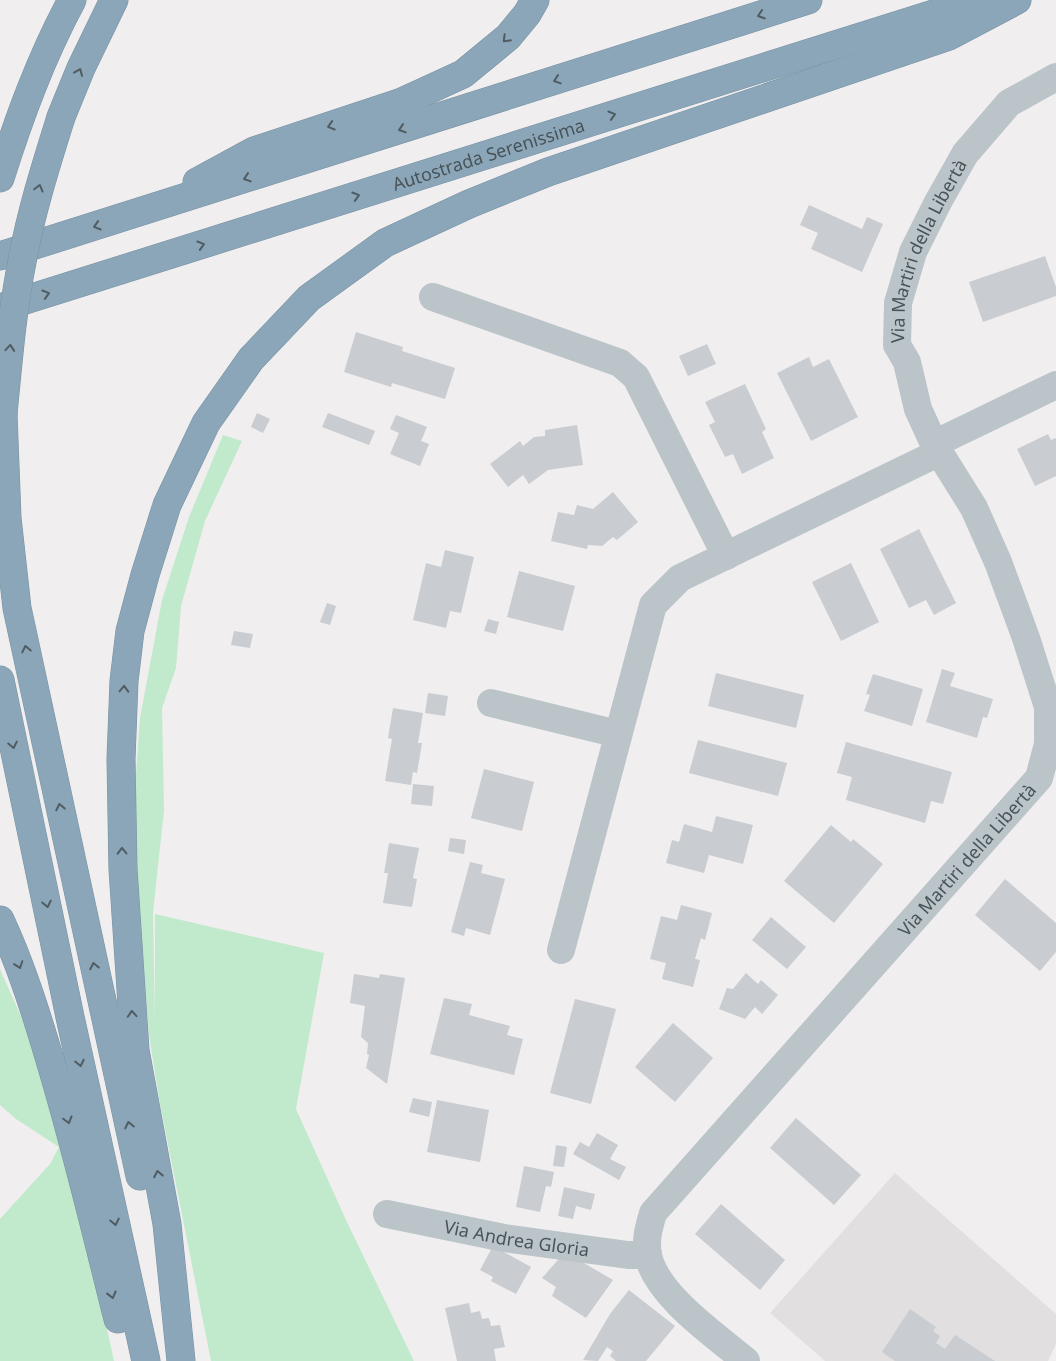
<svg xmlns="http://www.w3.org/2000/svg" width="1056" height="1361" viewBox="0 0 1056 1361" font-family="'Noto Sans',sans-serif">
  <rect width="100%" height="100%" fill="#f1eeef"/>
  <path fill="#e1dfe0" d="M895,1173L1056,1314V1344L1048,1361H825L770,1313Z"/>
  <g fill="#c1eacc">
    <path d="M223,435L242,441L205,521L181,606L176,668L162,708L164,810L153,912L155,1020V914L324,953L296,1109L346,1220L414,1361H211L160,1104L149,1035L134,849L136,774L140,718L162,600L189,517Z"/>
    <path d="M0,969L42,1064L82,1213L114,1361H0V1219L50,1164L59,1147L16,1119L0,1105Z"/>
  </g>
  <g fill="#c9ccd0">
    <path d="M809,205L862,229L867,217L883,224L862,272L811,249L818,233L800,225Z"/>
    <path d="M1045,256L1056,287V296L983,322L969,282Z"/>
    <path d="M356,332L403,347L402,351L455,368L445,399L392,383L391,387L344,372Z"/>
    <path d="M707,344L716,364L688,376L679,356Z"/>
    <path d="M809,357L813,367L829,359L858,417L811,441L777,373Z"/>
    <path d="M745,384L766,429L762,432L774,458L742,474L733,454L725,457L709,425L715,422L705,402Z"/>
    <path d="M257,413L270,419L263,433L251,427Z"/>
    <path d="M328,413L375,431L369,445L322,427Z"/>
    <path d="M396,415L427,427L421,441L429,444L420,466L390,454L399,433L390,429Z"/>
    <path d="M577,425L583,465L548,470L529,484L523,475L508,487L490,464L520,441L523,446L534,437L545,436V430Z"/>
    <path d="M1048,434L1051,440L1056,438V476L1035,486L1017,449Z"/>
    <path d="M613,492L638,522L617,540L613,537L602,546L588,545L587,549L551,541L558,512L574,515L577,505L593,509Z"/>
    <path d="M919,529L956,603L934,615L926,600L909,608L880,549Z"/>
    <path d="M445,550L474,557L461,613L450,611L446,628L413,620L426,563L441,567Z"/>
    <path d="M851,563L879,622L841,641L812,582Z"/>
    <path d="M519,571L575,586L563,631L507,617Z"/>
    <path d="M327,603L336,606L330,625L320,622Z"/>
    <path d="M488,619L499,622L496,634L484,631Z"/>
    <path d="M234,631L253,634L250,648L231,645Z"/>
    <path d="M942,669L955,673L950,686L993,699L987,718L983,717L977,738L926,722Z"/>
    <path d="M716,673L804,695L796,728L708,706Z"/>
    <path d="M873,674L923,689L912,726L864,711L870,695L866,694Z"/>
    <path d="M428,693L448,696L445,716L425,713Z"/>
    <path d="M393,708L423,713L418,743H422L417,773L413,772L411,785L385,781L392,739L388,738Z"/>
    <path d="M698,740L787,763L778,796L689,773Z"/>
    <path d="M846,742L952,772L943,804L931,801L925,823L846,800L852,777L837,773Z"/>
    <path d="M484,769L534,782L522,831L471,818Z"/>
    <path d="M413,784L434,786L432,806L411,804Z"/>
    <path d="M716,816L753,825L743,864L709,855L704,873L666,863L672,840L679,842L684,824L712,832Z"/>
    <path d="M831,825L851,842L853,839L883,864L834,923L784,881Z"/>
    <path d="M450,838L466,840L464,854L448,851Z"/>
    <path d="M389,843L419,848L413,878L417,879L412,907L383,903L388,873H384Z"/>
    <path d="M470,862L483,865L481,873L505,879L490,935L466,928L464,936L451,932Z"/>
    <path d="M1005,879L1056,923V952L1040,971L975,915Z"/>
    <path d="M681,905L712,913L705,940L701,938L695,959L700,960L693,987L662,979L666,963L650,959L661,916L677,920Z"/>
    <path d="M771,917L806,947L787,969L752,940Z"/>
    <path d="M746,973L758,984L761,980L778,995L762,1014L755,1007L745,1019L719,1009L727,988L733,989Z"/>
    <path d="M354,974L379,978L380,974L405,978L387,1084L366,1068L369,1055L367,1054L368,1043L361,1037L365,1006L350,1003Z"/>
    <path d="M444,998L472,1004L469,1015L510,1026L507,1035L523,1039L514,1075L430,1054Z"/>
    <path d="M575,999L616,1009L591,1104L550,1093Z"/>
    <path d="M673,1023L713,1058L675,1102L635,1067Z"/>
    <path d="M413,1098L432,1102L429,1117L409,1112Z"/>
    <path d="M437,1100L489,1110L480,1162L427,1152Z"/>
    <path d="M796,1118L861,1175L834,1205L770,1148Z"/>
    <path d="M597,1133L618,1145L610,1159L626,1167L619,1180L573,1154L580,1142L589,1147Z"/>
    <path d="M556,1145L567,1147L564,1167L553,1166Z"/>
    <path d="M524,1166L554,1172L551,1187L546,1186L540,1212L516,1207Z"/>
    <path d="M564,1187L595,1194L591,1210L576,1206L573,1219L558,1216Z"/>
    <path d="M721,1204L785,1260L760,1290L695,1234Z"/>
    <path d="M493,1246L531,1267L516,1294L491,1281L493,1277L480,1270Z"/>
    <path d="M565,1252L613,1280L586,1318L552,1296L556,1287L542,1278Z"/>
    <path d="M629,1290L675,1326L646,1361H616L610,1356L613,1351L607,1347L598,1361L583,1360L610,1314Z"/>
    <path d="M469,1303L471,1313L480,1311L482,1319L489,1318L491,1326L500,1325L505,1347L494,1349L496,1361H457L445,1308Z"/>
    <path d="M910,1309L936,1327L933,1331L940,1336L936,1343L945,1349L955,1335L995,1361H895L882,1352Z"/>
  </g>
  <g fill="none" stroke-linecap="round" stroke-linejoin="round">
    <defs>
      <g id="highway">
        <path d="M61,117L81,68L114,0"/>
        <path d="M0,178C20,115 41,58 72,0"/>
        <path d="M197,182L254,151L402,102L463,74L508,37L527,14L535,0"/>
        <path d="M0,256L808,0"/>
        <path id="s3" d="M0,308L978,0"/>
        <path d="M3,414L7,518L17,608L140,1176"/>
        <path d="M0,680L70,1017L146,1361"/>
        <path d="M0,920C21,965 36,1013 50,1060C76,1146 96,1232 118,1319"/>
        <path d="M181,1361L167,1224L135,1050L123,869L121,759L124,681L130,631L145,575L167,505L206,423L251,359L309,298L385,243L469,204L548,172L949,36L1017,0"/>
      </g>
    </defs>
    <use href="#highway" stroke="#7792a3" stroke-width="29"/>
    <g stroke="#bbc4c9" stroke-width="28">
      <path d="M433,297L620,363L636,377L726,556"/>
      <path d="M934,444L1056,385"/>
      <path d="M491,703L618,734"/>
      <path d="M561,950L653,605L680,578L940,452"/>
      <path id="s1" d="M387,1214L504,1238L628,1255H648"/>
      <path id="s2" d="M746,1361C715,1335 656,1295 648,1255C645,1240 649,1227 653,1213L1039,778L1048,744V707L1026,638L998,562L974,508L934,444L918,409L907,362L897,345L898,303L913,252L938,202L965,154L1009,103L1056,77"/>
    </g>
    <use href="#highway" stroke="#8ba6b8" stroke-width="28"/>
    <defs>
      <path id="highway-bridge" d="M3,414C8,363 12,312 22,262C31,212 46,165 61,117"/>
    </defs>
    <use href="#highway-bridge" stroke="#7792a3" stroke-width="29" stroke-linecap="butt"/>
    <use href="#highway-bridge" stroke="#8ba6b8" stroke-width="28"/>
  </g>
  <defs><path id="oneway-chevron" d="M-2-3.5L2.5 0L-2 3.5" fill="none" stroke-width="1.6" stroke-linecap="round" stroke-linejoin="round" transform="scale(1.25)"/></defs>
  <g stroke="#505c62">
    <use href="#oneway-chevron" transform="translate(761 15) rotate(162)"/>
    <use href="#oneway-chevron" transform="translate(506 39) rotate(135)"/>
    <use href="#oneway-chevron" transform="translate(79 72) rotate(-67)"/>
    <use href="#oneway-chevron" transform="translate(557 80) rotate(162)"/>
    <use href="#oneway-chevron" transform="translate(612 115) rotate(-17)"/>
    <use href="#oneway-chevron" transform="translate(331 126) rotate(163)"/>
    <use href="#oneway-chevron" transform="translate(402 129) rotate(162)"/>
    <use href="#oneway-chevron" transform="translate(247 178) rotate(162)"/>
    <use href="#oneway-chevron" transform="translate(39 188) rotate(-75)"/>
    <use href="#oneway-chevron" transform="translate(356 196) rotate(-17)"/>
    <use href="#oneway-chevron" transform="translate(97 226) rotate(163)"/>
    <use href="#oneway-chevron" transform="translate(201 245) rotate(-17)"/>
    <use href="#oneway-chevron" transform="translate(46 294) rotate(-17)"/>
    <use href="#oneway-chevron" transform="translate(10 348) rotate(-85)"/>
    <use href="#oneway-chevron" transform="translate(26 649) rotate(-102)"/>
    <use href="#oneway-chevron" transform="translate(124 689) rotate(-88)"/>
    <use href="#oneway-chevron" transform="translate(13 745) rotate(78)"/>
    <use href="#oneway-chevron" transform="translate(60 807) rotate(-102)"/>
    <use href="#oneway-chevron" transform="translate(122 851) rotate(-91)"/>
    <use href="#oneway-chevron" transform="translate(47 904) rotate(78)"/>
    <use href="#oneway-chevron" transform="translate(19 965) rotate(71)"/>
    <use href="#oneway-chevron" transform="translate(94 966) rotate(-102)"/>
    <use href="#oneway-chevron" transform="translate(132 1014) rotate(-94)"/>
    <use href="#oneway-chevron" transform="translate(80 1063) rotate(78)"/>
    <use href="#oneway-chevron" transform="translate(68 1120) rotate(75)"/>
    <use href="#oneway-chevron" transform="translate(129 1125) rotate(-102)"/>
    <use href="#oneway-chevron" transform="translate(158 1174) rotate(-101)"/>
    <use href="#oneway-chevron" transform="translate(115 1222) rotate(78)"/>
    <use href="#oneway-chevron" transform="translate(112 1295) rotate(76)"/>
  </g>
  <g text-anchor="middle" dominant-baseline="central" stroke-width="5" stroke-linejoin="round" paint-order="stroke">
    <g font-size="18" fill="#495459" stroke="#fff">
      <text stroke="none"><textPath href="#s3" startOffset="512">Autostrada Serenissima</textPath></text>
      <text stroke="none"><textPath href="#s2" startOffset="1338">Via Martiri della Libertà</textPath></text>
      <text stroke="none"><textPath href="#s2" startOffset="662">Via Martiri della Libertà</textPath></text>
      <text stroke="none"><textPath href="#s1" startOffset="132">Via Andrea Gloria</textPath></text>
    </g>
  </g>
</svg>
